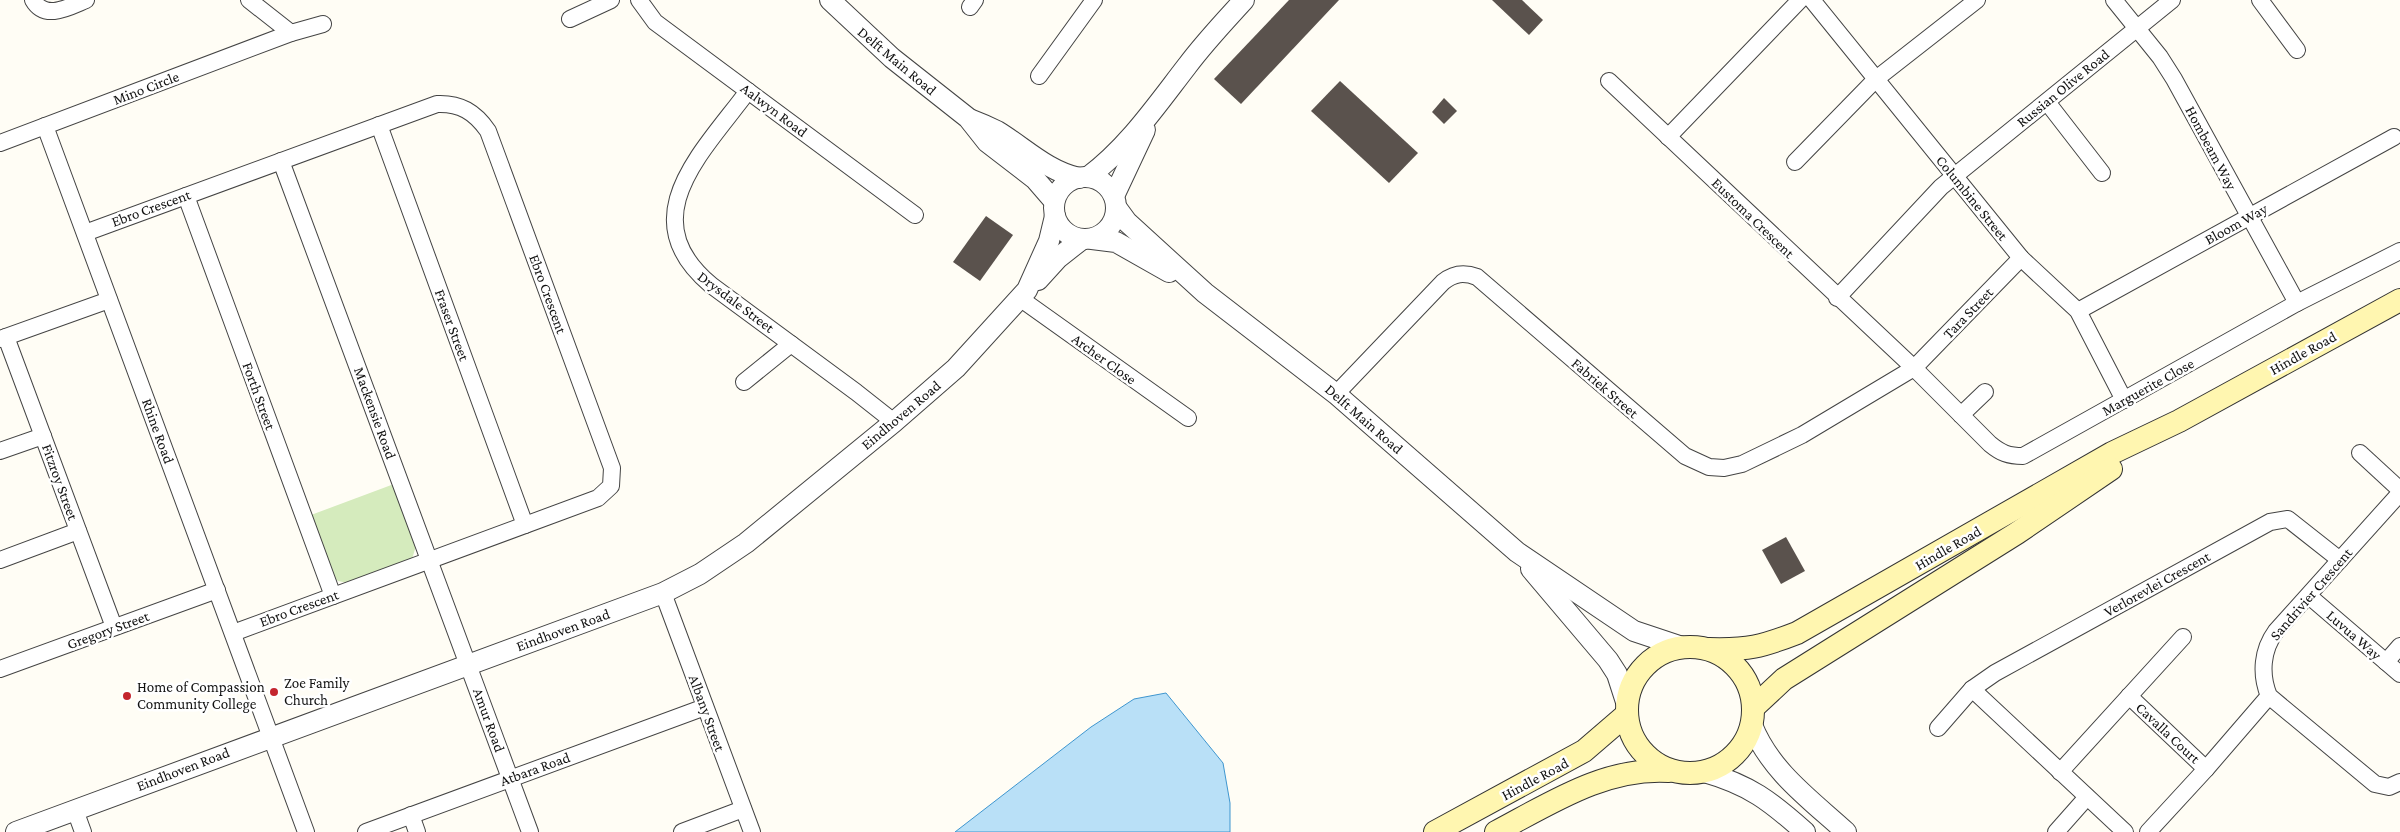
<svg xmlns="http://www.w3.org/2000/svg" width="2400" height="832" viewBox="0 0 2400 832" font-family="'Crimson Pro',serif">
  <rect width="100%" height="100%" fill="#fffdf5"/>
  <path fill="#d5ebbd" d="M394,484L416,546L412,559L348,583L338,581L334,578L311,515Z"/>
  <path fill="#b9e0f7" stroke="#3f96cf" d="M1166,693L1223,763L1230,803V832H955L1091,727L1134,699Z"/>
  <g fill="#5a524d">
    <path d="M1289,0H1339L1241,104L1214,79Z"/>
    <path d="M1492,0H1522L1543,20L1529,35Z"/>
    <path d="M1340,81L1418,153L1389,183L1311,111Z"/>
    <path d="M1444,98L1457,111L1444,124L1432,112Z"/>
    <path d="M986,216L1013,235L980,281L953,262Z"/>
    <path d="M1786,537L1805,571L1781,584L1762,550Z"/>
  </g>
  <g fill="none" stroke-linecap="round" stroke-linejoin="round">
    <defs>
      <g id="minor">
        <path d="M33,0C45,21 69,7 86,0"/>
        <path d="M249,0L291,33"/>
        <path d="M639,0L655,22L915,215"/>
        <path d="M1812,0L2021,258L2078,311L2124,400"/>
        <path d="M2114,0L2160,57L2174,79L2297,303"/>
        <path d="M2260,0L2297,50"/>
        <path d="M970,7L975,0"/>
        <path d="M570,19L611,0"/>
        <path d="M1039,76L1094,0"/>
        <path d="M1609,81L1914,368L1990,444C2001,453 2008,456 2023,456L2297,303L2400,251"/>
        <path d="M748,91C702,153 631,218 711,285L856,392L894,422"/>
        <path d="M2047,102L2102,173"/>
        <path d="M379,125L525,525"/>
        <path d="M45,126L306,832"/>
        <path d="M1668,137L1800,0"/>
        <path d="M0,143L291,33L323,24"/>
        <path d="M281,161L530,832"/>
        <path d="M1795,162L1876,79L1977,0"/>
        <path d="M186,196L333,596"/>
        <path d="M85,233L437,104C460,103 475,112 488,131L612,468L611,486L598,498L233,633"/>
        <path d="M1837,298L1941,187L2172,0"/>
        <path d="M1021,299L1188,418"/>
        <path d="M2078,311L2394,137"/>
        <path d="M6,337L114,627"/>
        <path d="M0,339L109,300"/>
        <path d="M744,382L791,344"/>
        <path d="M1336,394L1443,282C1454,273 1464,272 1477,277L1685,456L1709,467L1724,468L1742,464L1802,435L1914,368L2021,258"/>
        <path d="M1961,415L1985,392"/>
        <path d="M0,451L43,436"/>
        <path d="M2360,453L2400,490"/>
        <path d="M2400,493L2276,631C2262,650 2260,674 2269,696L2375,784L2389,787L2400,782"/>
        <path d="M0,560L78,531"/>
        <path d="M663,593L752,832"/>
        <path d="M2309,596L2400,674"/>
        <path d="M2386,662L2400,646"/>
        <path d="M0,669L217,590"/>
        <path d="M1972,689L2125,832"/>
        <path d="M2129,696L2206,769"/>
        <path d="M1938,728L1972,689L1995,673L2270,522L2288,519L2340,560"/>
        <path d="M2060,772L2183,637"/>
        <path d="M75,810L83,832"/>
        <path d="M411,815L417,832"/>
        <path d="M366,832L705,707"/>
        <path d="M682,832L743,809"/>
        <path d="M2056,832L2087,797"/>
        <path d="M2148,832L2206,769L2269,696"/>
      </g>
      <g id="tertiary">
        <path d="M830,0L892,58L968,118L987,142L1035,179L1054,201"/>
        <path d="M972,120C980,123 989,127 997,131C1025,148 1047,171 1079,178"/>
        <circle cx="1085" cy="208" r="31"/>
        <path d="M1088,177C1128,147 1156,106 1187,66C1204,43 1224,22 1244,0"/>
        <path d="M1114,196L1145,130"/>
        <path d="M1116,207L1127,222L1205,293L1336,394L1517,552L1634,631L1682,647"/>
        <path d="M1092,239L1116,242L1169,272"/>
        <path d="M1038,280L1058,258L1081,240"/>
        <path d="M1531,569L1608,660L1617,674L1627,705"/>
        <path d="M1752,725C1770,771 1811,800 1846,832"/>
        <path d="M1704,772C1750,785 1770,801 1805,832"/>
        <path d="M16,832L663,593L700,574L746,543L894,422L956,368L1027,290L1049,241L1055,216"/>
      </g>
      <g id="secondary">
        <circle cx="1690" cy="710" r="63"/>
        <path d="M1709,649C1748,650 1761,647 1797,633L2112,453L2179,421L2400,300"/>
        <path d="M1754,707L1784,679L2017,533L2111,469"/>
        <path d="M1435,832L1584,751L1627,714"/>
        <path d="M1496,832C1551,803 1605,767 1669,771"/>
      </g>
    </defs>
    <use href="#minor" stroke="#444" stroke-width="18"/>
    <use href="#tertiary" stroke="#444" stroke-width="22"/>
    <use href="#secondary" stroke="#333" stroke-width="24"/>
    <use href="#minor" stroke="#fff" stroke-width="16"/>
    <use href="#tertiary" stroke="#fff" stroke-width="20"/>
    <use href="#secondary" stroke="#fff6b0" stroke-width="22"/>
  </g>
  <g fill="#c4262e" stroke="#fff" stroke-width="2">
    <circle cx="274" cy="692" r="5"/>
    <circle cx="127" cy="696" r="5"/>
  </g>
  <g text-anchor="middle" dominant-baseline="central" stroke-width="5" stroke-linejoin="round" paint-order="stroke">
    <g font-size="15" fill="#111" stroke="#fff">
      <text transform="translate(897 61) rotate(40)">Delft Main Road</text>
      <text transform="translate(146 88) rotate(-21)">Mino Circle</text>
      <text transform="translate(2063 88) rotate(-39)">Russian Olive Road</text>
      <text transform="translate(774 110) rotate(37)">Aalwyn Road</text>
      <text transform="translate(2211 148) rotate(62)">Hombeam Way</text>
      <text transform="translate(1972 198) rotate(51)">Columbine Street</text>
      <text transform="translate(151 208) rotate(-20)">Ebro Crescent</text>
      <text transform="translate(1753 218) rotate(44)">Eustoma Crescent</text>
      <text transform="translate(2236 224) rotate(-29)">Bloom Way</text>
      <text transform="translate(548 294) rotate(70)">Ebro Crescent</text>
      <text transform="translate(736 302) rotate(37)">Drysdale Street</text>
      <text transform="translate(1968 313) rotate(-46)">Tara Street</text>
      <text transform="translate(452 325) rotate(70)">Fraser Street</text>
      <text transform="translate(2303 353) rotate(-29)">Hindle Road</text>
      <text transform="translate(1104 359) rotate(36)">Archer Close</text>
      <text transform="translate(2148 387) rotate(-29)">Marguerite Close</text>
      <text transform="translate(1605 388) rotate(41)">Fabriek Street</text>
      <text transform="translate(259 396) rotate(70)">Forth Street</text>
      <text transform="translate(375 413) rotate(70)">Mackensie Road</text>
      <text transform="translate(901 415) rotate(-40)">Eindhoven Road</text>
      <text transform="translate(1364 419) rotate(41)">Delft Main Road</text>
      <text transform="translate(158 431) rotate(70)">Rhine Road</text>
      <text transform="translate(60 482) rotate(70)">Fitzroy Street</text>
      <text transform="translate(1948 548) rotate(-30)">Hindle Road</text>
      <text transform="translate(2157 584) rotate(-29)">Verlorevlei Crescent</text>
      <text transform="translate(2311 594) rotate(-49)">Sandrivier Crescent</text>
      <text transform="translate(299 608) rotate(-20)">Ebro Crescent</text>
      <text transform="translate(108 630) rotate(-20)">Gregory Street</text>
      <text transform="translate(563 630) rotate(-20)">Eindhoven Road</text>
      <text transform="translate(2354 635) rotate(41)">Luvua Way</text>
      <text transform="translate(707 713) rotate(70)">Albany Street</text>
      <text transform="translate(489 720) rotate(70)">Amur Road</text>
      <text transform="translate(2168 733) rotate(43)">Cavalla Court</text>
      <text transform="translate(183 769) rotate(-21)">Eindhoven Road</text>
      <text transform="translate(535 769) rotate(-20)">Atbara Road</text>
      <text transform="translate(1535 779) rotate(-28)">Hindle Road</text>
    </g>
    <g font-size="15" fill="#111" stroke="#fff" text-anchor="start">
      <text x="284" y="683">Zoe Family<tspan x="284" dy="17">Church</tspan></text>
      <text x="137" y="687">Home of Compassion<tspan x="137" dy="17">Community College</tspan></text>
    </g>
  </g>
</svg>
